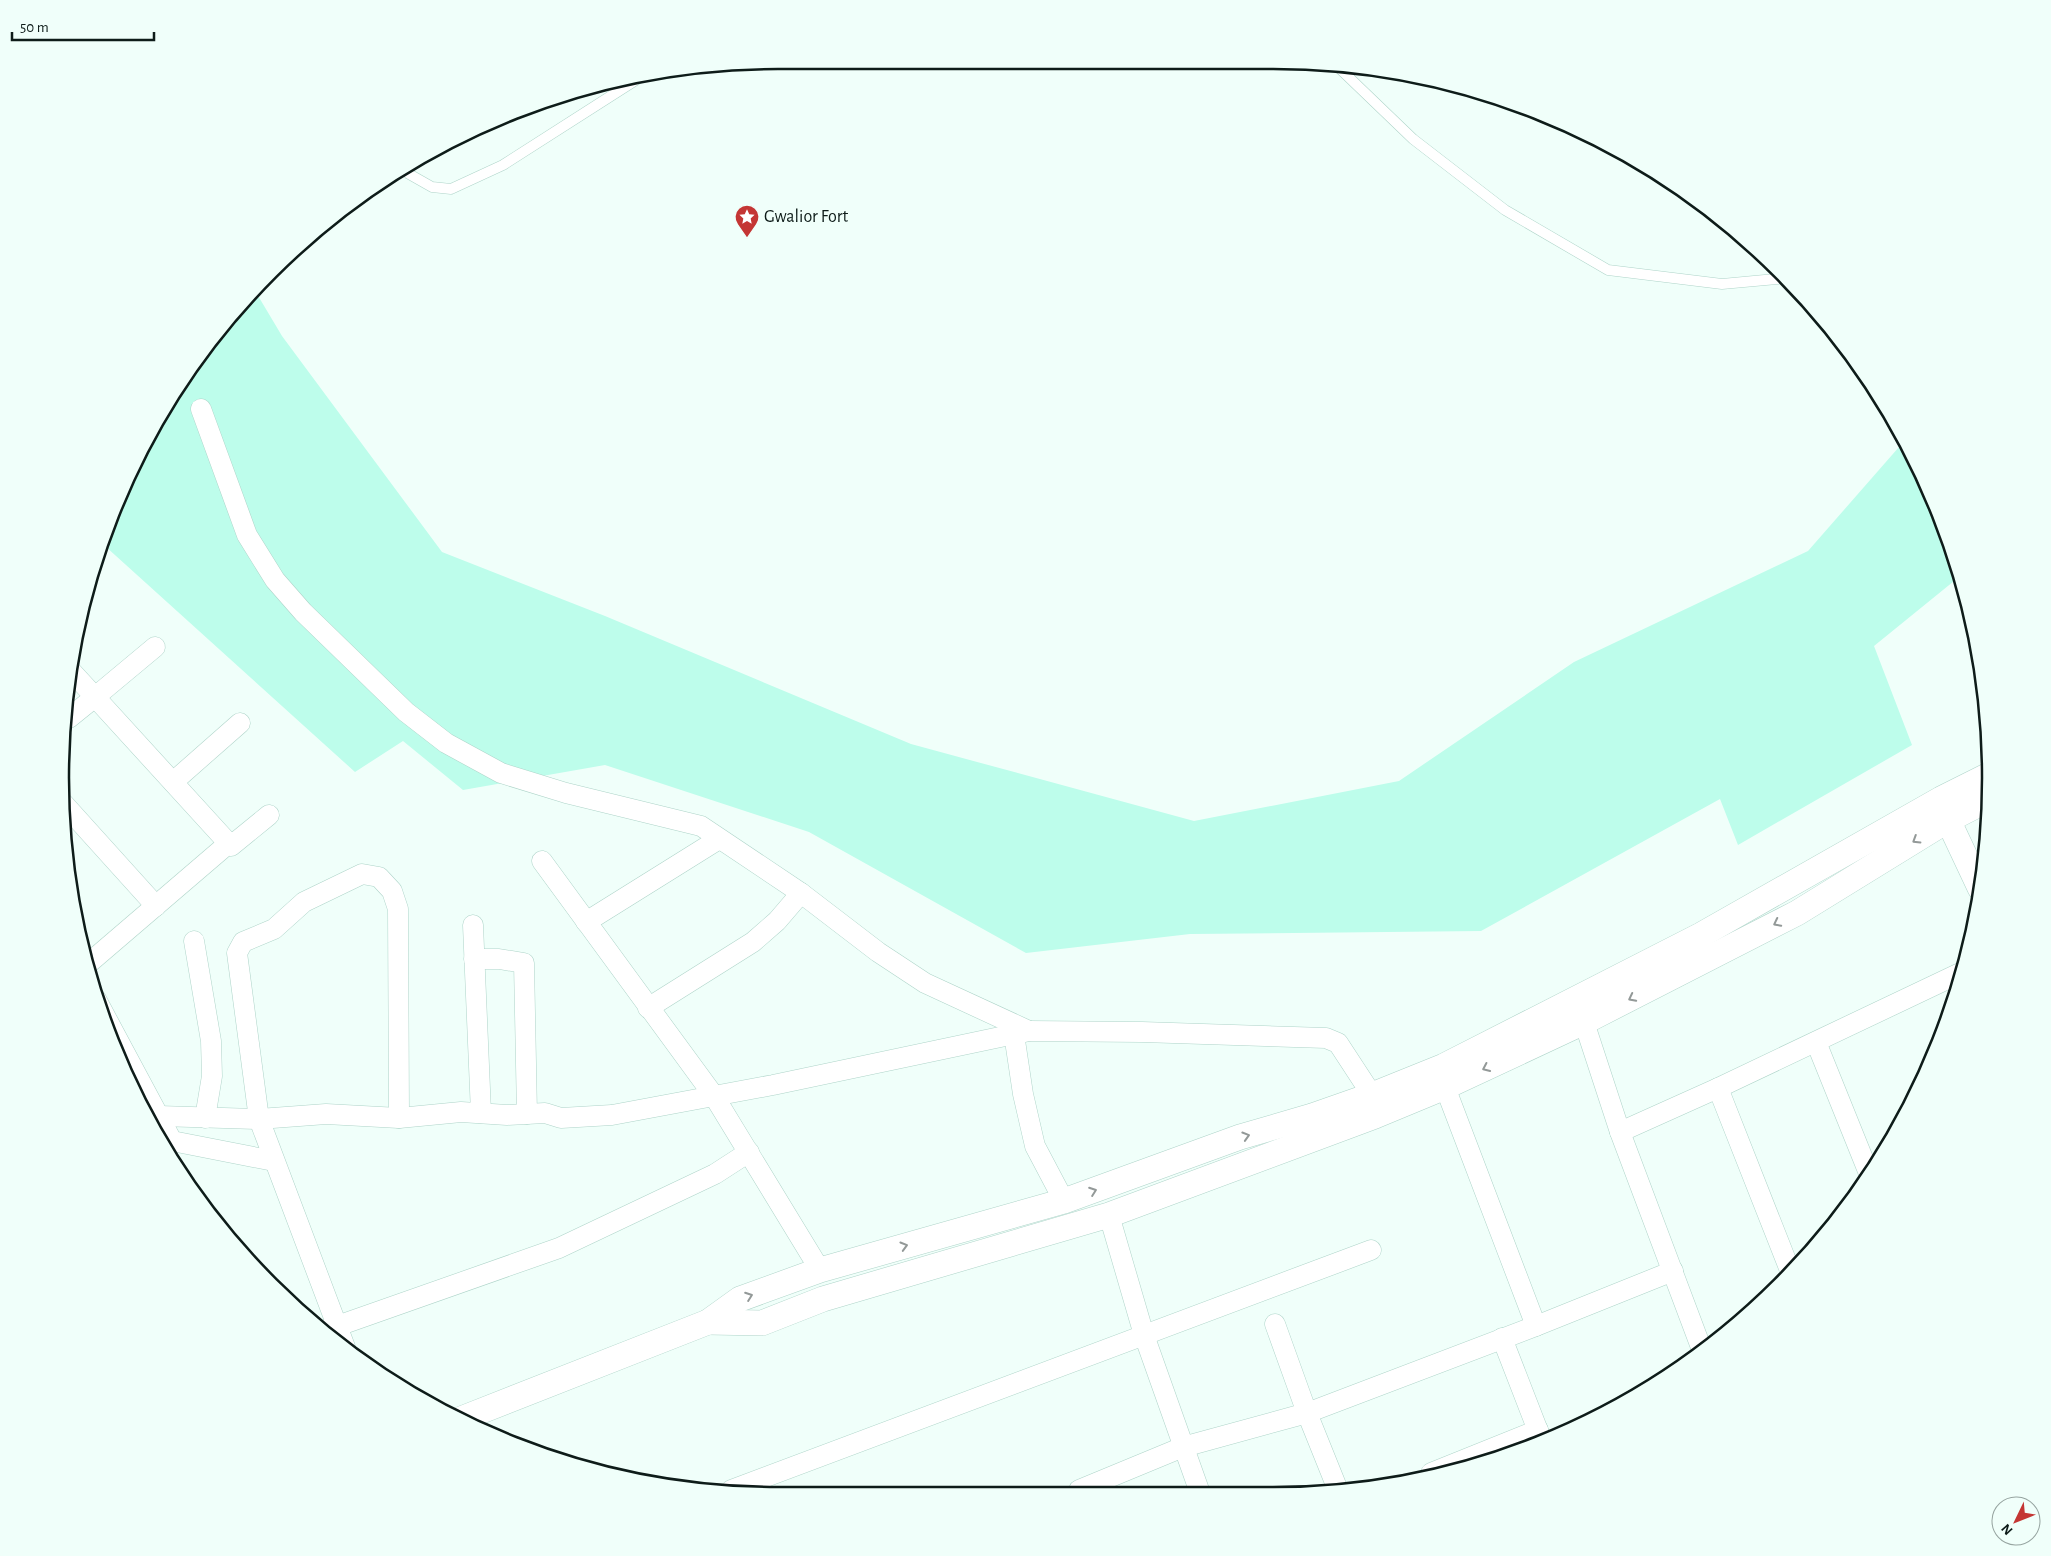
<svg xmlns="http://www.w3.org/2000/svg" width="2051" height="1556" viewBox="0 0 2051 1556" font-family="'Alegreya Sans',sans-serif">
  <rect width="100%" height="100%" fill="#f0fffa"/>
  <path fill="#bdfdeb" d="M254,289L282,336L442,552L605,616L911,744L1194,821L1399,781L1574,662L1808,551L1899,447L1905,445L1936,503L1959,577L1874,646L1912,745L1738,845L1720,799L1481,931L1190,934L1026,953L809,832L605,765L463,790L403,741L355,772L105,546L134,460L238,304Z"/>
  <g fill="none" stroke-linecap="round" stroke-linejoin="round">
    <defs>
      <g id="service">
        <path d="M1335,64L1413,139L1505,210L1608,270L1722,284L1787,278"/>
        <path d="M403,168L409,174L432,187L451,189L503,165L639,78"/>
      </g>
      <g id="minor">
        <path d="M201,409L247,535L275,580L303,612L406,712L446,743L501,773L566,793L701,826L801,893"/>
        <path d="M72,672L95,697L155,647"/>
        <path d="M69,718L95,697L231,846L269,815"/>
        <path d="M173,782L240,723"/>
        <path d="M63,803L156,906"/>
        <path d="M542,861L714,1096L820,1270"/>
        <path d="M586,922L719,839"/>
        <path d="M473,925L481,1113"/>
        <path d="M194,941L211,1041L212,1076L205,1118"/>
        <path d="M474,959H499L524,963L527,1114"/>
        <path d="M89,963L229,843"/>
        <path d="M96,999L172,1141L274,1161"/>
        <path d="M648,1008L753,942L777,921L801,893L878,952L925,983L1029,1031"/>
        <path d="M1584,1022L1620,1132L1702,1350"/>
        <path d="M1014,1034L1023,1094L1035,1146L1064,1201"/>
        <path d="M1816,1042L1870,1176"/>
        <path d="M1445,1087L1536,1326"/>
        <path d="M1718,1088L1791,1273"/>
        <path d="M159,1116L259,1119L326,1114L399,1118L461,1112L507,1115L545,1113L561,1118L612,1115L773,1085L1029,1031L1142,1032L1326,1038L1338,1043L1372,1095"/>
        <path d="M1620,1132L1718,1088L1960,973"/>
        <path d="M1109,1215L1144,1335L1199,1490"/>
        <path d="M1275,1324L1307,1413L1338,1490"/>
        <path d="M326,1330L559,1248L715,1174L749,1152"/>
        <path d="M1502,1338L1542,1441"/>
        <path d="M345,1347L259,1119L237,953L243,942L274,929L304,902L362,874L379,877L392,891L398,909L399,1118"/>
        <path d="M1431,1473L1538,1430"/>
        <path d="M731,1490L1371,1250"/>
        <path d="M1079,1490L1183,1447L1307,1413L1536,1326L1673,1271"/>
      </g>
      <g id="tertiary">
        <path d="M1943,804L1948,820L1980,888"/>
        <path d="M708,1322L762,1323L823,1299L1109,1215L1375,1116L1445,1087L1584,1022L1797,913L1948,820L1989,799"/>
        <path d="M461,1419L708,1322L740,1299L820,1270L1064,1201L1240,1137L1312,1116L1372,1095L1444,1066L1701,935L1941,799L1991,774"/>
      </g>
    </defs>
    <use href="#service" stroke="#aed4c9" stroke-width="11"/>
    <use href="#minor" stroke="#aed4c9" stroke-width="21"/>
    <use href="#tertiary" stroke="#aed4c9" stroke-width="26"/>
    <use href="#service" stroke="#fff" stroke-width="10"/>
    <use href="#minor" stroke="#fff" stroke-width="20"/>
    <use href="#tertiary" stroke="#fff" stroke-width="25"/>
  </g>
  <defs><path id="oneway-chevron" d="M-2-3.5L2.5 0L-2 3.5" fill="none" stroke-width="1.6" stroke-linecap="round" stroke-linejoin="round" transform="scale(1.25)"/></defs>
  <g stroke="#939998">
    <use href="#oneway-chevron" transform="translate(1916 840) rotate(148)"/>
    <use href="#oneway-chevron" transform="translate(1777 923) rotate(153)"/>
    <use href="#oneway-chevron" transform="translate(1632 998) rotate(153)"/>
    <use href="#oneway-chevron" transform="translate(1486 1068) rotate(155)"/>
    <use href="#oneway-chevron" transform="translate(1246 1136) rotate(-17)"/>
    <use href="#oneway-chevron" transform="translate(1093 1191) rotate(-20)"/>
    <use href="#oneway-chevron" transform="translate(904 1246) rotate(-16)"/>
    <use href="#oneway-chevron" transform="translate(749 1296) rotate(-20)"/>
  </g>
  <defs>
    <symbol id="sight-pin" viewBox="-11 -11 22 30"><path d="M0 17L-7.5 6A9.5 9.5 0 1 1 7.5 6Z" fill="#c43634" stroke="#f0fffa"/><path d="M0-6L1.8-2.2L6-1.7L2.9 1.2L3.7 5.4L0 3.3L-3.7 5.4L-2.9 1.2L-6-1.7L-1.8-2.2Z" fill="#fff"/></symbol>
  </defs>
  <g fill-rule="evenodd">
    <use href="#sight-pin" x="733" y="203" width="28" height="38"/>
  </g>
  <g text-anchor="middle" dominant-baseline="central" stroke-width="4.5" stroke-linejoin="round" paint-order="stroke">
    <g font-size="18" fill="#0e1c19" stroke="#f0fffa" text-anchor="start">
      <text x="764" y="217">Gwalior Fort</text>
    </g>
  </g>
  <path d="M0 0H2051V1556H0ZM778 69H1273A709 709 0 0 1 1982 778V778A709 709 0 0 1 1273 1487H778A709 709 0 0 1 69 778V778A709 709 0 0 1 778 69Z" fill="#f0fffa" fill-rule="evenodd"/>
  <path fill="none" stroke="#0e1c19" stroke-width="2.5" d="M778 69H1273A709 709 0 0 1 1982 778V778A709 709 0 0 1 1273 1487H778A709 709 0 0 1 69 778V778A709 709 0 0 1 778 69Z"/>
  <g transform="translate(2016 1521) rotate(227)"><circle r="24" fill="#f0fffa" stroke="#96a4a0"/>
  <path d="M0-4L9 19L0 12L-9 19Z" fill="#c43634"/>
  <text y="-8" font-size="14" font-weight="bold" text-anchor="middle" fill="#0e1c19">N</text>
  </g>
  <path d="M12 32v8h142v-8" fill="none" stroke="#0e1c19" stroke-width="2.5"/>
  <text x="20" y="32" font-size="15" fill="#0e1c19" stroke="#f0fffa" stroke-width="4" paint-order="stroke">50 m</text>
</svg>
